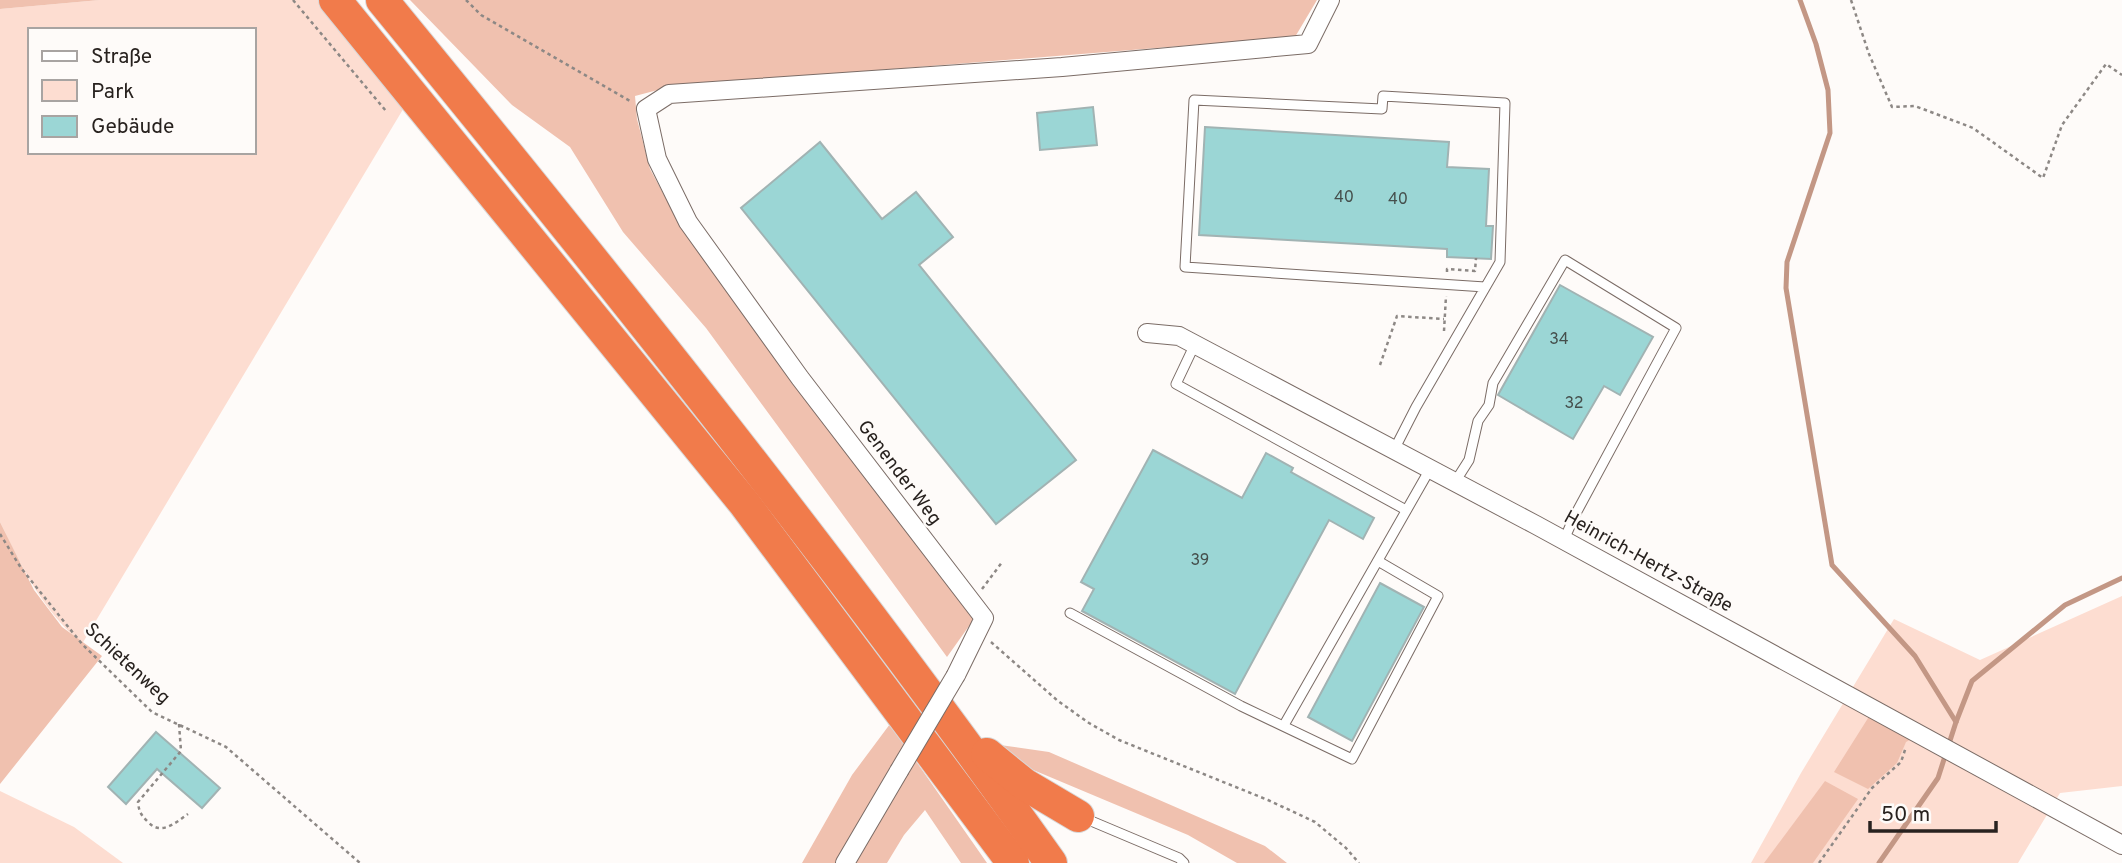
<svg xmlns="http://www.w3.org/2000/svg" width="2122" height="863" viewBox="0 0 2122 863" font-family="Overpass,sans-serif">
  <rect width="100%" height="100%" fill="#fefbf9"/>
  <g fill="#fdddd1" fill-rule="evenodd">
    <path d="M100,0H319L405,106L82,644C40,607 24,570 0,522V9ZM30,30H254V152H30Z"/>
    <path d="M2122,596V786L2060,793L2018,863H1751L1801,773L1894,619L1980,660Z"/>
    <path d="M0,791L74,827L123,863H0Z"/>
  </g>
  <g fill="#f0c1af">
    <path d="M0,0H100L0,9Z"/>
    <path d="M410,0H1317L1295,37L669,87L635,96L637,119L650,169L683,230L974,619L947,657L706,328L623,232L570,147L512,105Z"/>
    <path d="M0,522L34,590L62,627L102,656L0,784Z"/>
    <path d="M1870,715L1913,738L1906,742L1897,763L1868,789L1834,772Z"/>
    <path d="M890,724L987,863H961L925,810L904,835L887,863H802L852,775Z"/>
    <path d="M1000,745L1049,752L1265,846L1287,863H1237L1188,835L1012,761Z"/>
    <path d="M1825,781L1858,799L1813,863H1764Z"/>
  </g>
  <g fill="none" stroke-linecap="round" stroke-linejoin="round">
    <g stroke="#c39785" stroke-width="5">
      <path d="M1800,0L1816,44L1828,90L1830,133L1787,262L1786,288L1832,565L1915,656L1956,722"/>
      <path d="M1879,863L1938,778L1956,722L1972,681L2065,605L2122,578"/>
    </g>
  </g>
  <g fill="#9bd6d5" stroke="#a1b3b3" stroke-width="2">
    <path d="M1093,107L1097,145L1040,150L1037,113Z"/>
    <path d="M1205,127L1449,142L1447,167L1489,169L1486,226H1493L1491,259L1447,257V249L1199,235Z"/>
    <path d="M820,142L882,219L916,192L953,237L919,265L1076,460L996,524L741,208Z"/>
    <path d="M1560,285L1653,337L1620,395L1604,386L1573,439L1498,395Z"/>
    <path d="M1153,450L1242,498L1266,453L1293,468L1291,472L1374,518L1363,539L1329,520L1235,694L1082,611L1094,589L1081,582Z"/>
    <path d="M1380,583L1424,607L1352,741L1308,717Z"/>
    <path d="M156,732L220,788L202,808L157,769L126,804L108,787Z"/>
  </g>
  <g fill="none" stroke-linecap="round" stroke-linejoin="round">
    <defs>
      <g id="lane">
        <path d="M1195,344L1176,384L1406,510"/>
        <path d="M1394,450L1416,407L1500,262L1505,103L1383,96L1382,109L1194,100L1185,267L1485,287"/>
        <path d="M1455,482L1469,460L1478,421L1489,405L1493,383L1565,260L1676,328L1574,517L1564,540"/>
        <path d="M1070,613L1241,706L1352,759L1438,596L1378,561"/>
        <path d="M1284,725L1430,469"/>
        <path d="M1084,818L1179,858L1184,863"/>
      </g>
      <g id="street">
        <path d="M1147,333L1179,336L1536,525L2122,845"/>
        <path d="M956,675L984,618L800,378L688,222L657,159L646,109L669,94L1062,67L1308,44L1330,0"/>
        <path d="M845,863L899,771"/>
      </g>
      <g id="highway">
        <path d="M335,0L744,503L1013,863"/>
        <path d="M382,0C613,282 840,566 1051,863"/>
        <path d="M987,754L1024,784L1078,816"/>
      </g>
    </defs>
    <use href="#lane" stroke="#7b6c66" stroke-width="11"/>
    <use href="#street" stroke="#7b6c66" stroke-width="20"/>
    <use href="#highway" stroke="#d8d7d7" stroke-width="34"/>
    <g stroke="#8d8885" stroke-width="2.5" stroke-dasharray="3.5 3.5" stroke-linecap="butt">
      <path d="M293,0L386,111"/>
      <path d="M466,0L481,15L630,101"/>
      <path d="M1851,0L1869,54L1892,107L1915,106L1973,128L2043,178L2062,125L2106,64L2122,75"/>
      <path d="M1447,272V269L1475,271L1476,258"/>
      <path d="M1444,331L1446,296"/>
      <path d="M1380,365L1397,316L1444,319"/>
      <path d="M0,534L21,568L82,644L152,712L226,747L360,863"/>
      <path d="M982,589L1003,561"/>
      <path d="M991,642L1058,701L1089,723L1119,740L1268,800L1315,822L1346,848L1359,863"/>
      <path d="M179,724L181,751L138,802C139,812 141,815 148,822C161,836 175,823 188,814"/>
      <path d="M1819,863L1872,788L1901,762L1906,747"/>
    </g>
    <use href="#lane" stroke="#fff" stroke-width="9"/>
    <use href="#street" stroke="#fff" stroke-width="18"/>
    <use href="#highway" stroke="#f17b4b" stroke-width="32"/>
    <defs>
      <path id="street-bridge" d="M899,771L956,675"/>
    </defs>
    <use href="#street-bridge" stroke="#7b6c66" stroke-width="20" stroke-linecap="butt"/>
    <use href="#street-bridge" stroke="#fff" stroke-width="18"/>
  </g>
  <g text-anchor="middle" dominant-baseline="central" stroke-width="5" stroke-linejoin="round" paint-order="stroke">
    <g font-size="16" fill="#454f4c">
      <text x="1344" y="198">40</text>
      <text x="1398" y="200">40</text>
      <text x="1559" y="340">34</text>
      <text x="1574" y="404">32</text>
      <text x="1200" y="561">39</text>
    </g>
    <g font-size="19" fill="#28221f" stroke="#fefbf9">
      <text transform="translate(899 473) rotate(53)">Genender Weg</text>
      <text transform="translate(1648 562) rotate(29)">Heinrich-Hertz-Straße</text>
      <text transform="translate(127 664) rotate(43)">Schietenweg</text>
    </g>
  </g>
  <rect x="28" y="28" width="228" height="126" fill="#fefbf9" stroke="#a8a4a2" stroke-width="2"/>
  <rect x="42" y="51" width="35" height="10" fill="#ffffff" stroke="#a8a4a2" stroke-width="2"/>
  <text x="91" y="63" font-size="21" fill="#28221f">Straße</text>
  <rect x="42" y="80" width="35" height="21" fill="#fdddd1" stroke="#a8a4a2" stroke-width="2"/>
  <text x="91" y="98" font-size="21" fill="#28221f">Park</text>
  <rect x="42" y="116" width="35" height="21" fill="#9bd6d5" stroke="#a8a4a2" stroke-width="2"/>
  <text x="91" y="133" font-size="21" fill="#28221f">Gebäude</text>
  <path d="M1870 821v10h126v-10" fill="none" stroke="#28221f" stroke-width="3.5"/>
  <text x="1881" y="821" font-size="21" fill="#28221f" stroke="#fefbf9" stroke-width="5" paint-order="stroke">50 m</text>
</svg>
